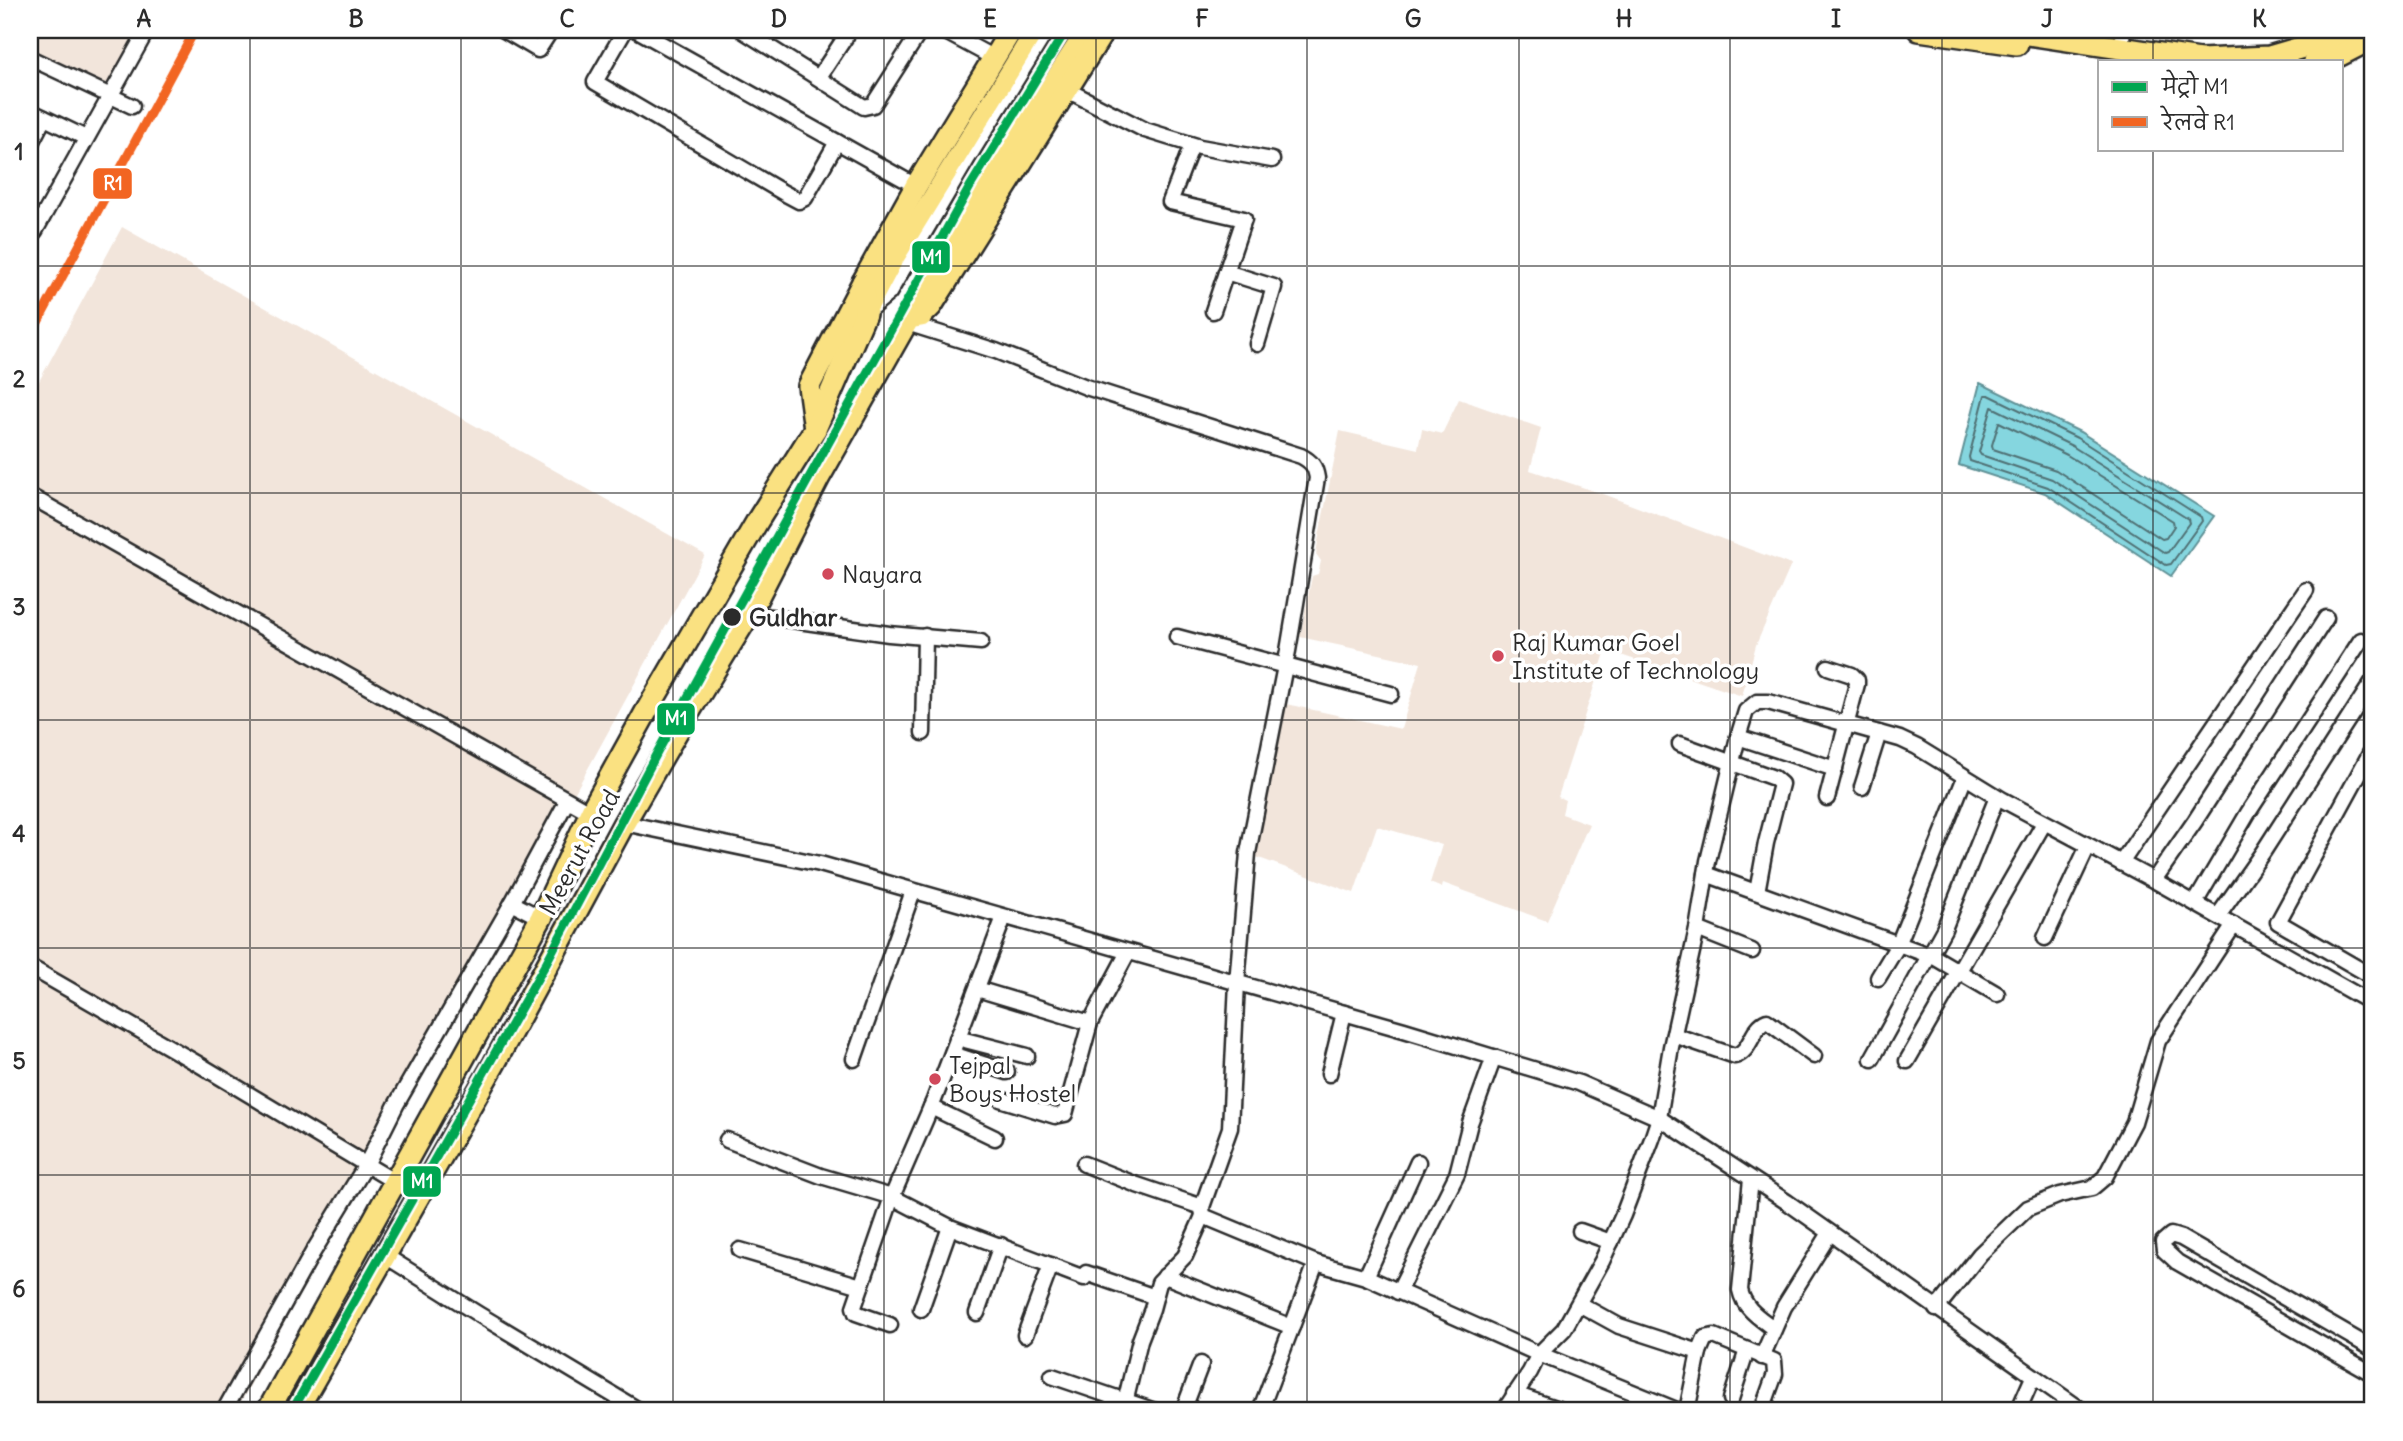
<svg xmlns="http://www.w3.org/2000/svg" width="2403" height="1441" viewBox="0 0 2403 1441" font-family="Delius,'Playpen Sans Deva',sans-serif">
  <rect width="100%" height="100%" fill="#fff"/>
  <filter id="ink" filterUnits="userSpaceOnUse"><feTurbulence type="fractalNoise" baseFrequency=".0143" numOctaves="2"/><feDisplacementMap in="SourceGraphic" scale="14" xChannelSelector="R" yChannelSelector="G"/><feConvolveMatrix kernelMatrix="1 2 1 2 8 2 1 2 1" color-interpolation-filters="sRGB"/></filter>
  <g filter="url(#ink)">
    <g fill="#f2e5db">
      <path d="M30,30H137L109,85L30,50Z"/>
      <path d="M122,227L705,555L236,1411H30V398Z"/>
      <path d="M1459,399L1541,428L1530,470L1600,493L1791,565L1756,645L1742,696L1606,650L1558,797L1565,800L1562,814L1589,824L1547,921L1443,883L1442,888L1430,883L1442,845L1377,826L1354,893L1251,855L1286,704L1401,729L1421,663L1300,637L1312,576L1318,574L1321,561L1316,554L1318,541L1340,431L1418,449L1422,429L1442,434Z"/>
    </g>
    <path fill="#85d6df" stroke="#619297" stroke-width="2" d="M1980,383L2080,432L2214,516L2171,576L2045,493L1959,465Z"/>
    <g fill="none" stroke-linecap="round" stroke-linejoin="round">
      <g stroke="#4f6f73" stroke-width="2">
        <path d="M1985,395H1989L2077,438L2201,517L2202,521L2171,564L2166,565L2048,487L1970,461L1969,457Z"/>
        <path d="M1992,407L2072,446L2188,519L2189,523L2168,552L2165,553L2052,479L1981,455L1979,452Z"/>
        <path d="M1999,422L2067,455L2173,521L2174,526L2166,538L2162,539L2056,470L1993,449L1992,445Z"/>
      </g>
      <defs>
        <g id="minor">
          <path d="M504,30L538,50L551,30"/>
          <path d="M625,30L595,82L784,193L799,201L805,198L837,142"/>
          <path d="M637,30L916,186"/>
          <path d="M742,30L864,107L873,105L921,30"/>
          <path d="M942,30L994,58"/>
          <path d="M2121,48L2123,30"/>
          <path d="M30,58L132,106"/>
          <path d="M819,77L850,30"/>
          <path d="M1065,89L1145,130L1200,147L1272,160"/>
          <path d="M30,111L86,138"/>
          <path d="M30,145L44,118"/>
          <path d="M1192,145L1170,202L1244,219L1213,311"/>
          <path d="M30,235L35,231L147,30"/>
          <path d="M1226,272L1274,287L1257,344"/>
          <path d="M871,308L889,293L968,158L1047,30"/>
          <path d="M907,323L996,351L1086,387L1301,456C1312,462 1315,466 1317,478L1288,651L1248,853L1237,983L1230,1128L1202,1207L1203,1216L1316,1263L1366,1277L1539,1354L1679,1411"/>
          <path d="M30,496L591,813"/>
          <path d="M749,614L889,634L981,642"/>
          <path d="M1177,637L1391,694"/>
          <path d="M923,733L925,636"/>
          <path d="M1738,737L1835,769"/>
          <path d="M1680,744L1774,778L1781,784L1766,843L1757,892"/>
          <path d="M2373,748L2278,922L2373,977"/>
          <path d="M1862,787L1879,733"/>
          <path d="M1827,798L1857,684V680L1852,675L1828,667"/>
          <path d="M624,823L820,864L1404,1030L1579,1083L1659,1118L1787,1202L2083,1411"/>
          <path d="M2121,863L2306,590"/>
          <path d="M1706,874L1934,957L1997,994"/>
          <path d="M2154,880L2195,821L2326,618"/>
          <path d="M512,903L541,918"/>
          <path d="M2195,903L2248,813L2361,640"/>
          <path d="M2218,916L2263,852L2373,681"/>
          <path d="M1697,929L1752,951"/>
          <path d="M2045,938L2088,846"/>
          <path d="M30,967L200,1065L395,1182"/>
          <path d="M1878,978L1898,945L1965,777"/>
          <path d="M977,989L1090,1023"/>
          <path d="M1674,1035L1735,1056C1752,1051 1751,1027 1767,1021L1814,1056"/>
          <path d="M957,1038L1027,1056"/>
          <path d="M952,1054L1007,1072"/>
          <path d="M854,1059L913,891"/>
          <path d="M1872,1059L1944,929L1997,797"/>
          <path d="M1907,1061L2044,823"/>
          <path d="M1329,1074L1344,1013"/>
          <path d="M1000,1099L1055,1116L1065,1114L1090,1023L1128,952"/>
          <path d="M931,1107L995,1138"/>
          <path d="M727,1140L821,1176L892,1197L950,1227L1084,1278"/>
          <path d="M1084,1164L1137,1185L1202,1207"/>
          <path d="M1751,1179L1740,1290C1744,1309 1760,1318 1774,1329"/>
          <path d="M1580,1231L1611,1242"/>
          <path d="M740,1250L861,1286"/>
          <path d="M384,1255L478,1314L640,1411"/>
          <path d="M1086,1273L1155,1297"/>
          <path d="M1165,1276L1292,1327"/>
          <path d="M1366,1277L1418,1162"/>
          <path d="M1398,1292L1457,1174L1470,1123L1494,1057"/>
          <path d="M1579,1304L1619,1326L1699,1352"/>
          <path d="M921,1309L950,1227"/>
          <path d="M1936,1309L1980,1254L2028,1208L2060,1195L2092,1188L2105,1177L2134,1122L2158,1041L2234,925"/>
          <path d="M977,1313L1001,1245"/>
          <path d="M890,1325L856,1313L854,1307L892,1197L934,1100L1004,917"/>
          <path d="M1025,1335L1051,1265"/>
          <path d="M2373,1349L2181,1238L2171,1235L2163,1242L2164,1250L2177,1262L2373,1374"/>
          <path d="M1762,1357L1784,1307L1830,1233"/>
          <path d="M1052,1376L1155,1411"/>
          <path d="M1514,1394L1564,1411"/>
          <path d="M1731,1399L1747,1350"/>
          <path d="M224,1411L313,1252L366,1165L396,1105L512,903L567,801"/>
          <path d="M1123,1411L1140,1340L1152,1309L1159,1283L1185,1256L1203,1216"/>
          <path d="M1183,1411L1201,1364"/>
          <path d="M1260,1411L1316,1263"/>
          <path d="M1504,1411L1530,1372L1539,1354L1564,1329L1602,1261L1623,1215L1652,1139L1659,1118L1671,1047L1697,929L1708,861L1738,737L1746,711L1757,702H1768L1900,739L1917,747L2003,800L2157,882L2373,1004"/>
          <path d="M1687,1411L1699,1352L1705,1338L1714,1336L1774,1361L1775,1374L1763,1407"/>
          <path d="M2018,1411L2033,1377"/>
        </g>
        <g id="major">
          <path d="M865,314L893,261L1035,30"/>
          <path d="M909,318L998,167L1086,30"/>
        </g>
        <g id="highway">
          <path d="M1919,30L2017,44"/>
          <path d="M2001,30L2200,60L2269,57L2334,38L2351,30"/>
          <path d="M2314,61L2340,55L2373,38"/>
          <path d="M815,429L809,386L863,282L916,186L1011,30"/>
          <path d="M268,1411L541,918L593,808L646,712L758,520L815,429L865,314L863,282"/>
          <path d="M296,1411L494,1064L624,823L676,733L749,614L819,477L909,318L921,316L931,306L1104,30"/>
        </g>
      </defs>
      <use href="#minor" stroke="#2b2b2b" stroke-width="19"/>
      <use href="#major" stroke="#2b2b2b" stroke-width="23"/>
      <use href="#highway" stroke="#2b2b2b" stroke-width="26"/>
      <use href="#minor" stroke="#fff" stroke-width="14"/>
      <use href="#major" stroke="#fae181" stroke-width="18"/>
      <use href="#highway" stroke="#fae181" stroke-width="21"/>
      <defs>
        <path id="rail-1" d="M30,337L195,30"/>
      </defs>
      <use href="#rail-1" stroke="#fff" stroke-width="14"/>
      <use href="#rail-1" stroke="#f26522" stroke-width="9"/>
      <defs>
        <path id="metro-1" d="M292,1411L545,965L658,751L971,185L1066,30"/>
      </defs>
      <use href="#metro-1" stroke="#fff" stroke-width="14"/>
      <use href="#metro-1" stroke="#00a651" stroke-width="9"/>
    </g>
  </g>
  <path fill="none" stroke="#2b2b2b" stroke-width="2" stroke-opacity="0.55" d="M250,30V1411M461,30V1411M673,30V1411M884,30V1411M1096,30V1411M1307,30V1411M1519,30V1411M1730,30V1411M1942,30V1411M2153,30V61M2153,149V1411M30,266H2373M30,493H2373M30,720H2373M30,948H2373M30,1175H2373"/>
  <g fill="#d1495b" stroke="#fff" stroke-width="2.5">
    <circle cx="828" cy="574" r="7"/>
    <circle cx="1498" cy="656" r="7"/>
    <circle cx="935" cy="1079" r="7"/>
  </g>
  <circle fill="#2b2b2b" stroke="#fff" stroke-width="2.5" cx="732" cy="617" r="10"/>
  <g text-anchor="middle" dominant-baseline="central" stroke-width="7" stroke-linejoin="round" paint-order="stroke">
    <g font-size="24" fill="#2b2b2b" stroke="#fff" text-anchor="start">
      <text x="842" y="574">Nayara</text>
      <text x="1512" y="642">Raj Kumar Goel<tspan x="1512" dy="28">Institute of Technology</tspan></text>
      <text x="949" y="1065">Tejpal<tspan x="949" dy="28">Boys Hostel</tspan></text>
    </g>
    <g font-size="24" font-weight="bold" fill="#2b2b2b" stroke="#fff" text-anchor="start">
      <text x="749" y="617">Guldhar</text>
    </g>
    <g font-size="24" fill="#2b2b2b" stroke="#fff">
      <text transform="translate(579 852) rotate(-61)">Meerut Road</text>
    </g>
  </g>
  <g stroke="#fff" stroke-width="2.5">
    <rect x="92" y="167" width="41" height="33" rx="7" fill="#f26522"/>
    <rect x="911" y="240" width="40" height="34" rx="7" fill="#00a651"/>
    <rect x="656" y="702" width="40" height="34" rx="7" fill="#00a651"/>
    <rect x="402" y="1165" width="40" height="33" rx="7" fill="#00a651"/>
  </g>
  <g font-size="19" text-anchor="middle" font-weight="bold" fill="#fff">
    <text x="113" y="190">R1</text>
    <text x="931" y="264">M1</text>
    <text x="676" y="725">M1</text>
    <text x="422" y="1188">M1</text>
  </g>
  <rect width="2403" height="1441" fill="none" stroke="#fff" stroke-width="77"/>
  <rect x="2098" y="60" width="245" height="91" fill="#ffffff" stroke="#aaaaaa" stroke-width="2"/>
  <rect x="2112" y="82" width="35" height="10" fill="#00a651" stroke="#aaaaaa" stroke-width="2"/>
  <text x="2162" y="94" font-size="21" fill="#2b2b2b">मेट्रो M1</text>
  <rect x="2112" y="117" width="35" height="10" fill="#f26522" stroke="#aaaaaa" stroke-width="2"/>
  <text x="2162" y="130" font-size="21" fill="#2b2b2b">रेलवे R1</text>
  <rect x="38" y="38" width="2326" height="1364" fill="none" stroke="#2b2b2b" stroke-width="2.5"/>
  <g font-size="23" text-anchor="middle" font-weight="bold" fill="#2b2b2b">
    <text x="144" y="27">A</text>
    <text x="356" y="27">B</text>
    <text x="567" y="27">C</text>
    <text x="779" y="27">D</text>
    <text x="990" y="27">E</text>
    <text x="1202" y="27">F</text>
    <text x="1413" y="27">G</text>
    <text x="1624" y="27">H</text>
    <text x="1836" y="27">I</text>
    <text x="2047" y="27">J</text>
    <text x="2259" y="27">K</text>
    <text x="19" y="160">1</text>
    <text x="19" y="387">2</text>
    <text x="19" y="615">3</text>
    <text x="19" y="842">4</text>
    <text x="19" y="1069">5</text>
    <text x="19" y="1297">6</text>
  </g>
</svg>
